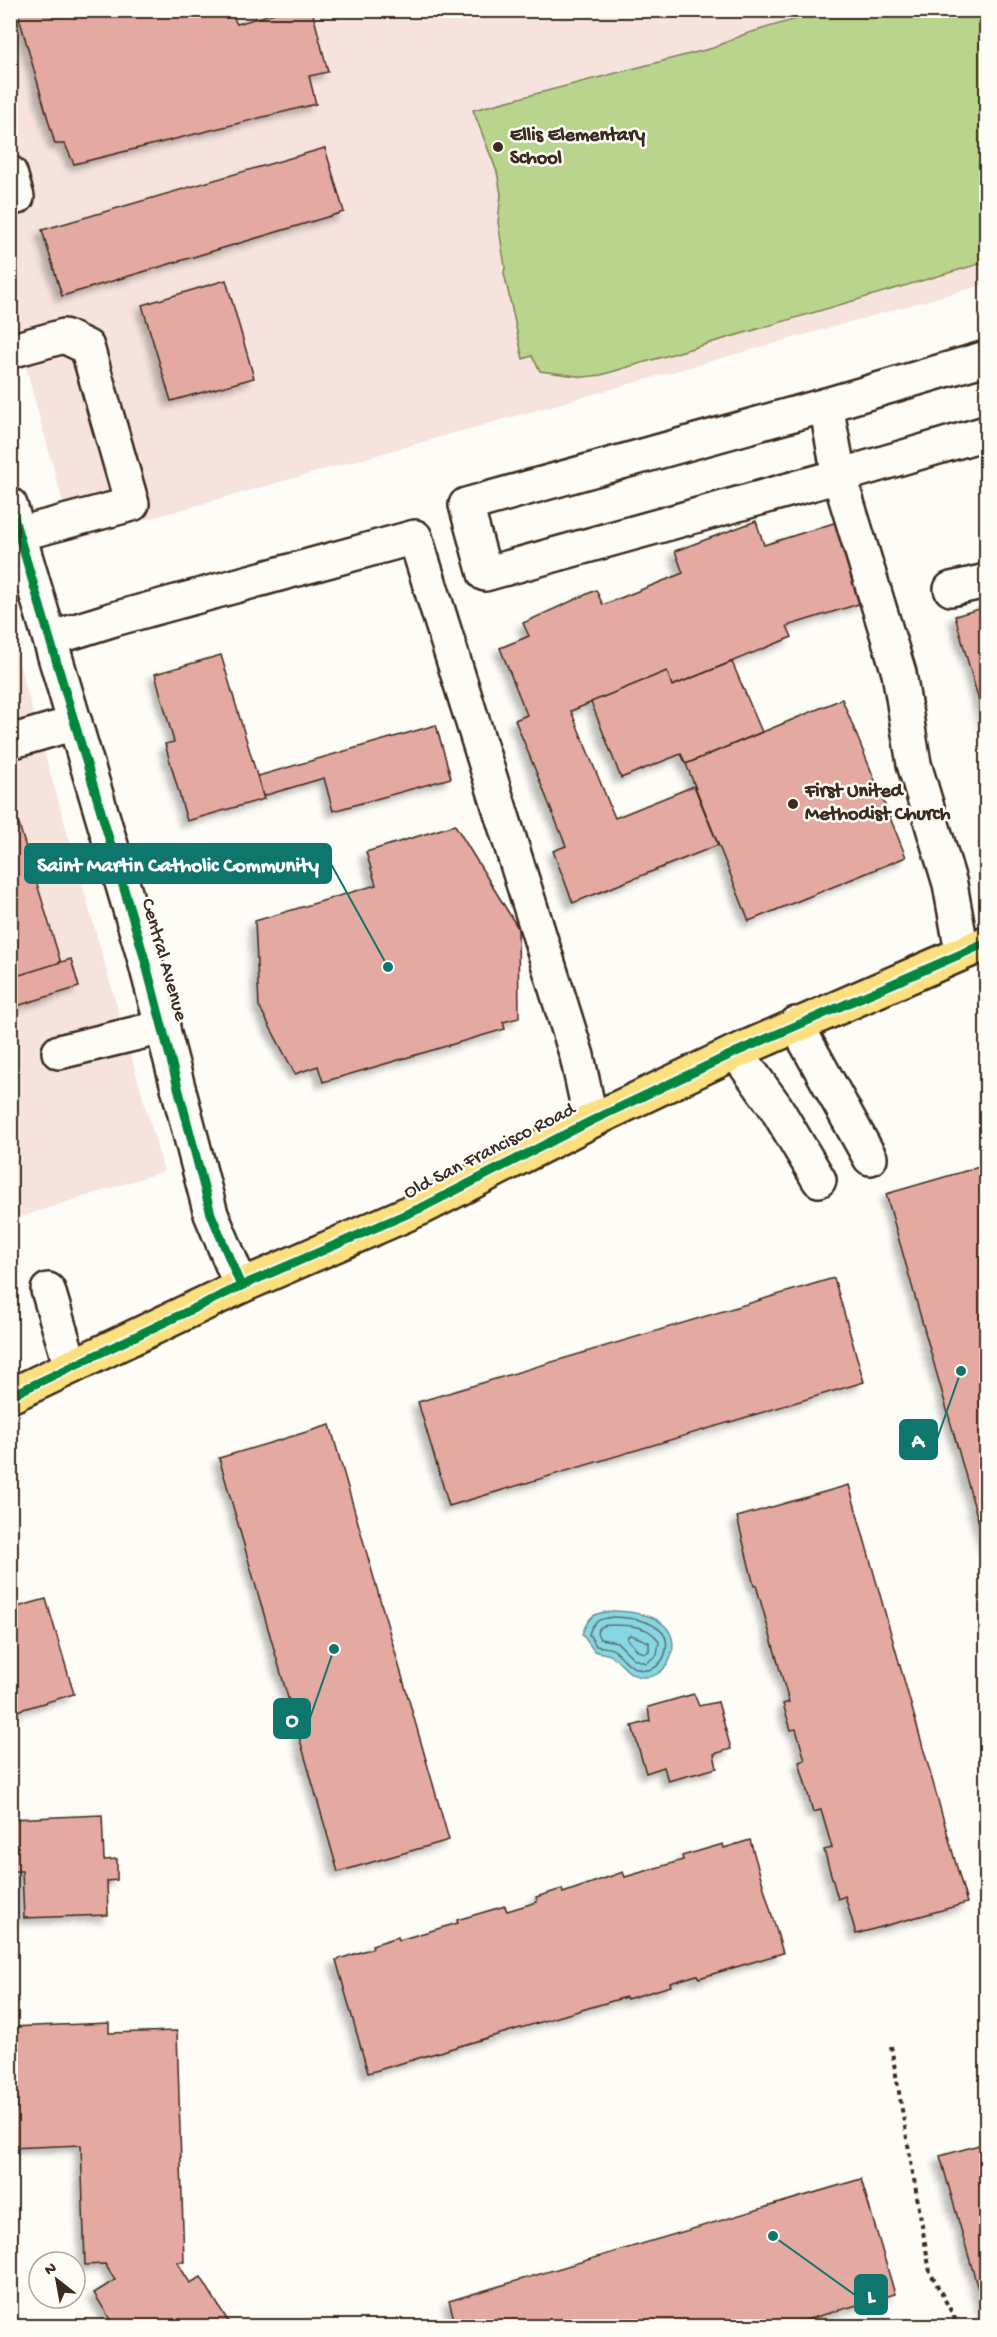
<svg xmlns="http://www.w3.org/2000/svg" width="997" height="2337" viewBox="0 0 997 2337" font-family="'Gochi Hand',sans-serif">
  <defs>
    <filter id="shadow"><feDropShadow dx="-5.5" dy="5.5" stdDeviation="3" flood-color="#0004"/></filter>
  </defs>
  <rect width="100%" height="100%" fill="#fdfcf7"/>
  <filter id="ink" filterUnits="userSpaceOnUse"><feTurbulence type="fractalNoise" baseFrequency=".0167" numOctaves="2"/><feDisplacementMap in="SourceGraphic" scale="12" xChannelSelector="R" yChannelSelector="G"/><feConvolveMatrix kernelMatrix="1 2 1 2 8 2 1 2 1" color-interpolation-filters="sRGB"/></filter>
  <g filter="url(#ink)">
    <g fill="#f6e3dd">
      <path d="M10,11H986V284L73,540L11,313Z"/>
      <path d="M10,632L164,1171L11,1220H10Z"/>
    </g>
    <path fill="#b9d48c" stroke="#7a7f55" stroke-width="1.5" d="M824,11H986V262L601,375L584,377L540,371L532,356L523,359L504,273L505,267L498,222L501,194L497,172L473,110L713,48L745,34Z"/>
    <path fill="#87d7e3" stroke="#699294" stroke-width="1.5" d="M613,1611C630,1612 653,1613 666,1627C681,1643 670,1676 646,1677C629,1678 623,1664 612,1656C607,1653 599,1653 594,1651L582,1634C589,1615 594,1613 613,1611Z"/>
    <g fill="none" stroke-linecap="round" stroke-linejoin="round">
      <g stroke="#596f6d" stroke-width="1.5">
        <path d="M613,1617C629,1618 650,1619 662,1632C673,1644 663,1671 645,1670C629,1670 625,1658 614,1650C610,1647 602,1647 596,1646L589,1634C593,1620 600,1619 613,1617Z"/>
        <path d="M613,1625C630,1625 651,1626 659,1642L657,1655L646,1663L634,1659L617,1642L600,1639L597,1633C599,1625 606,1625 613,1625Z"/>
        <path d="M631,1635L649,1642V1651L645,1653L638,1651L627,1639L628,1636Z"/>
      </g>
    </g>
    <g fill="#e4a9a1" stroke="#3b2a1e" stroke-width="1.5" filter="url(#shadow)">
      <path d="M17,10H229L237,24L285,10H312L328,72L309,76L316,104L74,164L65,144H55Z"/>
      <path d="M325,148L344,212L62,296L42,230Z"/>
      <path d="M226,280L254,378L171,401L142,305Z"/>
      <path d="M756,521L764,545L837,522L862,603L787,626L792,637L672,686L667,671L571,711L615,818L694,786L718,845L573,903L553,851L566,846L515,720L527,715L500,648L529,636L523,623L596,590L603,605L683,573L675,551Z"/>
      <path d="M986,607V726L955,616Z"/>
      <path d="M221,655L264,799L187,821L165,744L174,742L155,674Z"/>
      <path d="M732,662L762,732L686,764L681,754L621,778L591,702L667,671L672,686Z"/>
      <path d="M842,699L906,857L749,921L686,764Z"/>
      <path d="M436,725L451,778L333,811L324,778L263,796L258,776Z"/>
      <path d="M10,795L61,963L10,978Z"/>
      <path d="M455,825L518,928L519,1018L503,1022L505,1029L323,1082L318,1066L295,1074L259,1006L255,921L376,885L366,852Z"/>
      <path d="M71,959L79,987L10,1008V978Z"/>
      <path d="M986,1165V1548L886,1194Z"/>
      <path d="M834,1278L864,1382L449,1506L418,1402Z"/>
      <path d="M330,1425L449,1840L338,1872L219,1458Z"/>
      <path d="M849,1485L967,1903L856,1934L845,1896L838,1899L824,1850L832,1848L821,1810L813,1812L799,1762L805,1760L796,1729L791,1730L783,1704L789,1702L756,1585L754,1586L737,1517Z"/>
      <path d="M46,1599L74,1694L10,1713V1609Z"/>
      <path d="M694,1694L699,1706L718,1702L731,1749L714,1754L717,1768L668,1781L664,1767L646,1773L632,1726L650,1721L648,1707Z"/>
      <path d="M102,1815L104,1860L117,1859V1880L107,1881L108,1915L24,1918L22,1871H10V1819Z"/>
      <path d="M750,1840L783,1953L699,1978L697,1975L670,1983L671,1986L627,1999L626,1997L368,2073L336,1960L373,1948L372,1945L398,1937L399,1940L458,1923L457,1920L505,1906L507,1911L537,1902L536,1897L562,1889L563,1893L623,1872L625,1877L683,1860L682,1856L723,1844L724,1848Z"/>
      <path d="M109,2023V2033L177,2031L184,2262H177L190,2283L201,2277L231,2326H114L94,2293L115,2280L105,2264L85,2265L81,2145L10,2148V2027Z"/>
      <path d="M986,2143V2317L940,2156Z"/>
      <path d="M861,2179L895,2294L785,2326H456L449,2301Z"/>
    </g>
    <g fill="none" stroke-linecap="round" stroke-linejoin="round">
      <defs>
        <g id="minor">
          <path d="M10,173L17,197L10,199"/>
          <path d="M10,351L64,336L87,347L132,504L19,534"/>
          <path d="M986,358L826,405L466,505L485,574L839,476L986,433"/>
          <path d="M826,405L839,476L899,673L914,764L950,884L962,952"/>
          <path d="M10,505L143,953L211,1214L241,1286"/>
          <path d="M951,589L986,581"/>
          <path d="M50,639L114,619L415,537L577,1056L591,1121"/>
          <path d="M10,742L75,723"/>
          <path d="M796,1024L870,1158"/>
          <path d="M59,1052L163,1027"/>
          <path d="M736,1052L775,1106L819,1180"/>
          <path d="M48,1290L71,1367"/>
        </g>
        <path id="major" d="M10,1396L241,1286L423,1207L591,1121L736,1052L986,943"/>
      </defs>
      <use href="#minor" stroke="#3b2a1e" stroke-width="38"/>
      <use href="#major" stroke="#3b2a1e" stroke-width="38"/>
      <path stroke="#3b2a1e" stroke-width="4" stroke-dasharray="4.5 4.5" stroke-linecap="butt" d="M891,2046L930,2272L959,2326"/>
      <use href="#minor" stroke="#fdfcf7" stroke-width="33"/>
      <use href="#major" stroke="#fbe080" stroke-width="33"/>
      <defs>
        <g id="cycleway">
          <path d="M10,505L143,953L211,1214L241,1286"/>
          <path d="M10,1396L241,1286L423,1207L591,1121L736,1052L986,943"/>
        </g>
      </defs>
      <use href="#cycleway" stroke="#fdfcf7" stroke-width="13"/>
      <use href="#cycleway" stroke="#00873e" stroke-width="9"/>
    </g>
  </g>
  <g fill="#3b2a1e" stroke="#fdfcf7" stroke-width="2">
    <circle cx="498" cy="147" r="6"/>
    <circle cx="793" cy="804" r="6"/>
  </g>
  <g text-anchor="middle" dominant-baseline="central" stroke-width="5" stroke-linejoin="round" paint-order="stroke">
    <g font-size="20" font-weight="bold" fill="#3b2a1e" stroke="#fdfcf7" text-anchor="start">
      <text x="510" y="136">Ellis Elementary<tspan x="510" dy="23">School</tspan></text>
      <text x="805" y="792">First United<tspan x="805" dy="23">Methodist Church</tspan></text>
    </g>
    <g font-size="20" fill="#3b2a1e" stroke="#fdfcf7">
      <text transform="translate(163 960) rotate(74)">Central Avenue</text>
      <text transform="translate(490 1152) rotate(-27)">Old San Francisco Road</text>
    </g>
  </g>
  <path fill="none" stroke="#0f766e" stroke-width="2" d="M388 967L331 864M961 1371L937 1439M334 1649L310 1718M773 2236L855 2295"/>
  <g fill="#0f766e" stroke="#fdfcf7" stroke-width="2">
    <circle cx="388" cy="967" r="6"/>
    <circle cx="961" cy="1371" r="6"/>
    <circle cx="334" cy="1649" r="6"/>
    <circle cx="773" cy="2236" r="6"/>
  </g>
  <g fill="#0f766e" stroke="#0f766e" stroke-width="2">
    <rect x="25" y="844" width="306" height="39" rx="6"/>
    <rect x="900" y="1420" width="37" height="39" rx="6"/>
    <rect x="274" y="1699" width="36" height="39" rx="6"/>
    <rect x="855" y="2275" width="32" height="39" rx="6"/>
  </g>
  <g font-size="21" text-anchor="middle" font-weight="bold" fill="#fff">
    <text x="178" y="871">Saint Martin Catholic Community</text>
    <text x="918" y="1447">A</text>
    <text x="292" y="1726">O</text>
    <text x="871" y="2302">L</text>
  </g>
  <rect width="997" height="2337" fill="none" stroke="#fdfcf7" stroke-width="36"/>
  <rect x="18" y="18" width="961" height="2301" fill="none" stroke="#3b2a1e" stroke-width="2" filter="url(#ink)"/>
  <g transform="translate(57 2280) rotate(329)"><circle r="28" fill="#fdfcf7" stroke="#afa8a0" stroke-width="1.5"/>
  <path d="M0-4.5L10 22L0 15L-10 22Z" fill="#3b2a1e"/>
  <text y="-9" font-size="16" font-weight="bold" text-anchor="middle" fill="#3b2a1e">N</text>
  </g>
</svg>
